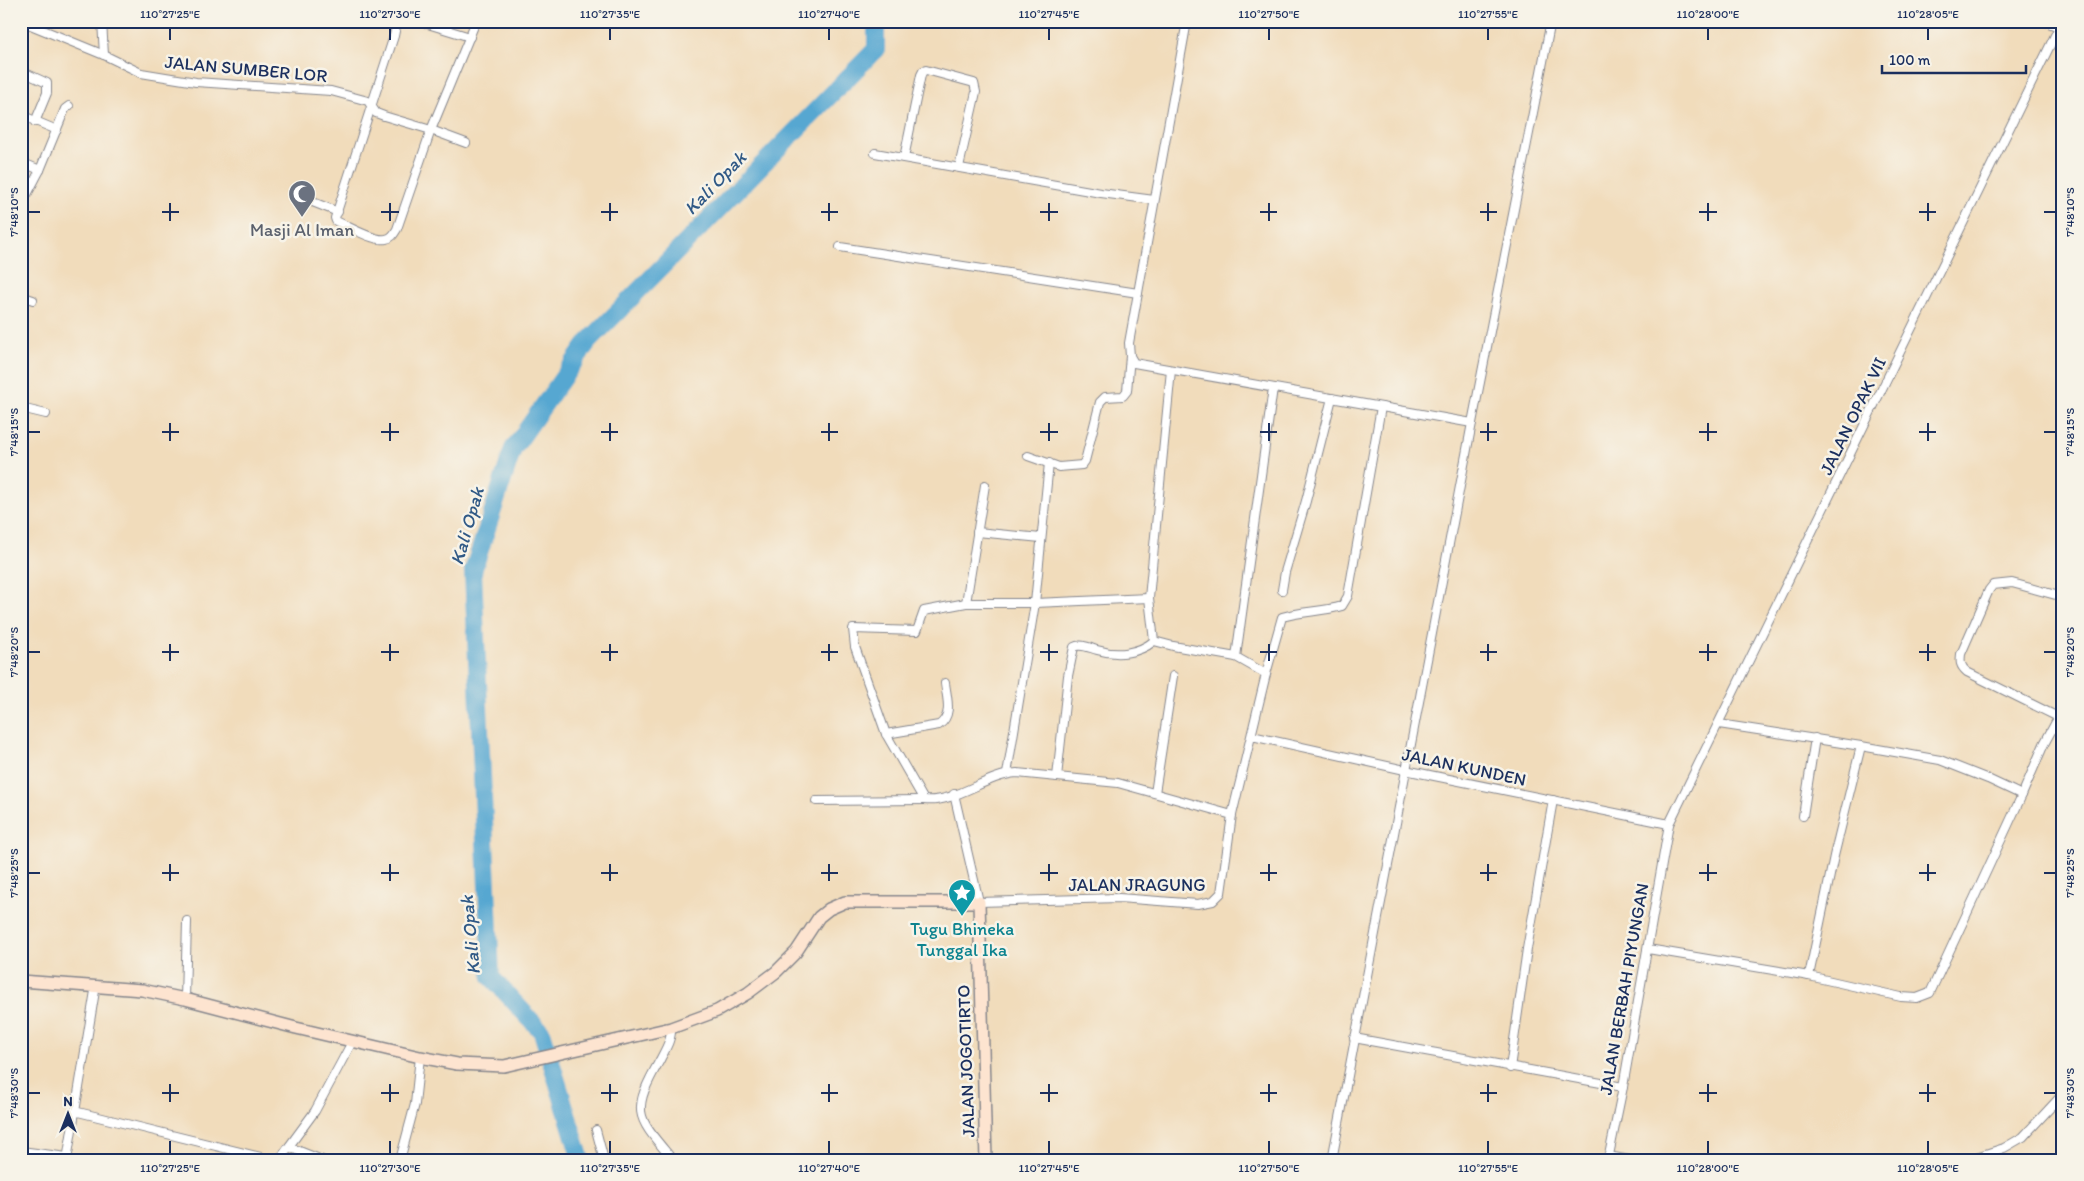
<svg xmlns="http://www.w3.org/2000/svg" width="2084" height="1181" viewBox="0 0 2084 1181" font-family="Itim,sans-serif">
  <rect width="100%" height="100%" fill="#f7f3e8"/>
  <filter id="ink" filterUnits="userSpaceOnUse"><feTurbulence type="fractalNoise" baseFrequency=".02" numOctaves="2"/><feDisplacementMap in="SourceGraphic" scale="10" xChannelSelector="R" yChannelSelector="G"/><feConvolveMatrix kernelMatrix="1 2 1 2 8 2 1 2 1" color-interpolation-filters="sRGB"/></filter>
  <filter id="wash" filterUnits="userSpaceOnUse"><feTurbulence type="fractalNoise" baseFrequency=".0096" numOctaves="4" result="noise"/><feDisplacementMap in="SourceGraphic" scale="20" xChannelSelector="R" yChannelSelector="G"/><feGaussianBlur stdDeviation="1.12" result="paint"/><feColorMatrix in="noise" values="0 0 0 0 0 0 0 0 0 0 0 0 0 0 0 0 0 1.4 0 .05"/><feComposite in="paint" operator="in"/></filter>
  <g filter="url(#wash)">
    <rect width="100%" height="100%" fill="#f1dcbb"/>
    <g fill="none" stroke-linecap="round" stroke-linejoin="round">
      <path stroke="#56a7d1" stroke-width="18" d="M581,1160L542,1032L491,977L473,571L513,449L588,342L876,49V21"/>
    </g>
  </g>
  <g filter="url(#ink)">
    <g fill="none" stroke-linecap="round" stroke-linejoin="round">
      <defs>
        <g id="street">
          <path d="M21,21L104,55L141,73L196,82L331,91L368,101L376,113L384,116L431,130L466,143"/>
          <path d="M102,21L104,55"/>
          <path d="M397,21L394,36L335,218L336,221C348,226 374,242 386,239C392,238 394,234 397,229L431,130L476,21"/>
          <path d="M418,21L470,37"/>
          <path d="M1187,21L1129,343L1130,356L1134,363L1472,423"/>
          <path d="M2043,21L2062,28"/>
          <path d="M21,71L47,83V93L35,122"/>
          <path d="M21,115L57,130"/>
          <path d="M875,153L1101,193L1154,200"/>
          <path d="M904,158L921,75L923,71L926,70L974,83L976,92L959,167"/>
          <path d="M21,162L40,170"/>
          <path d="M300,197L338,212"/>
          <path d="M21,206L40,170L65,109L69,106"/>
          <path d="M840,247L1138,293"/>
          <path d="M21,296L33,300"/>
          <path d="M1171,370L1149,598L1154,641L1173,646L1236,657L1266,674"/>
          <path d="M21,408L46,414"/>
          <path d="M1028,456L1059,467L1082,465L1085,461L1100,402L1105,397L1123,396L1127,391L1130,356"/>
          <path d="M977,532L1041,538"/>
          <path d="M1282,590L1285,572L1306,501L1332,398"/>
          <path d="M1149,598L1035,603H966L924,611L917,631L853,629L855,647L886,734L924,800C954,804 986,775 1017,773L1118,783L1232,815"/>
          <path d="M966,603L985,485"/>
          <path d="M1236,657L1273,388"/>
          <path d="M2060,718L1967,672C1960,666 1960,662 1961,654L1989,590L1993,585L2012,583L2063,597"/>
          <path d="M1719,724L1861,746L1940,760L1988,779L2022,795"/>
          <path d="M886,734L939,725C953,715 947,699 945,683"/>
          <path d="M1252,736L1405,770L1669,824"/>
          <path d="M1007,774L1035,603L1049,463"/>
          <path d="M1057,777L1068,676L1074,647C1081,643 1090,648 1097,650C1117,656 1138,654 1154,641"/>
          <path d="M1155,793L1173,676"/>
          <path d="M954,794L979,902L1119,898L1198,904L1213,901L1221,893L1232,815L1266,674L1282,617C1302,611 1322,612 1342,606L1348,596L1381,407"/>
          <path d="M816,801L924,800"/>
          <path d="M1803,816L1815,738"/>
          <path d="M1648,949L1809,976L1901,997L1917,998L1930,993L2022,795L2044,744L2056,722L2063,716"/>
          <path d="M1809,976L1834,856L1861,746"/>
          <path d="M185,999L187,921"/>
          <path d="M671,1028C672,1039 665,1050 660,1060C630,1113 636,1116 673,1160"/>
          <path d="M1354,1038L1623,1087"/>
          <path d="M1510,1068L1527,949L1553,800"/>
          <path d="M74,1111L273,1160"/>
          <path d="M596,1130L604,1160"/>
          <path d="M289,1147L322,1160"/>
          <path d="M21,1151L67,1157"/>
          <path d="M1608,1156L1630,1160"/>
          <path d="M67,1160L96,985"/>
          <path d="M279,1160L315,1111L352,1042"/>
          <path d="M400,1160L415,1104L420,1057"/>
          <path d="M1332,1160L1472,423L1551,21"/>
          <path d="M1608,1160L1623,1087L1669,824L2062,21"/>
          <path d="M1967,1160L2004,1148L2023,1137L2063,1094"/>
        </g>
        <path id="secondary" d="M21,981L142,990L185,999L296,1028L420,1057L457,1064L504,1066L671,1028L717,1011L748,993L776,972L796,952L819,917L829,909L845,902H979L986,1160"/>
      </defs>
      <use href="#street" stroke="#86868c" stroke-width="10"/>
      <use href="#secondary" stroke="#86868c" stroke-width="14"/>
      <use href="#street" stroke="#fff" stroke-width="8"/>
      <use href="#secondary" stroke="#fde4d0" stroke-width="11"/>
    </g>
  </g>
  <path fill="none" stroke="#1b2f5e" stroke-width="2" d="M170,28V40M390,28V40M610,28V40M829,28V40M1049,28V40M1269,28V40M1488,28V40M1708,28V40M1928,28V40M170,203V221M390,203V221M610,203V221M829,203V221M1049,203V221M1269,203V221M1488,203V221M1708,203V221M1928,203V221M28,212H40M162,212H179M381,212H399M601,212H618M821,212H838M1040,212H1058M1260,212H1277M1480,212H1497M1699,212H1717M1919,212H1936M2044,212H2056M170,423V441M390,423V441M610,423V441M829,423V441M1049,423V441M1269,423V441M1488,423V441M1708,423V441M1928,423V441M28,432H40M162,432H179M381,432H399M601,432H618M821,432H838M1040,432H1058M1260,432H1277M1480,432H1497M1699,432H1717M1919,432H1936M2044,432H2056M170,644V661M390,644V661M610,644V661M829,644V661M1049,644V661M1269,644V661M1488,644V661M1708,644V661M1928,644V661M28,652H40M162,652H179M381,652H399M601,652H618M821,652H838M1040,652H1058M1260,652H1277M1480,652H1497M1699,652H1717M1919,652H1936M2044,652H2056M170,864V881M390,864V881M610,864V881M829,864V881M1049,864V881M1269,864V881M1488,864V881M1708,864V881M1928,864V881M28,873H40M162,873H179M381,873H399M601,873H618M821,873H838M1040,873H1058M1260,873H1277M1480,873H1497M1699,873H1717M1919,873H1936M2044,873H2056M170,1084V1102M390,1084V1102M610,1084V1102M829,1084V1102M1049,1084V1102M1269,1084V1102M1488,1084V1102M1708,1084V1102M1928,1084V1102M28,1093H40M162,1093H179M381,1093H399M601,1093H618M821,1093H838M1040,1093H1058M1260,1093H1277M1480,1093H1497M1699,1093H1717M1919,1093H1936M2044,1093H2056M170,1141V1154M390,1141V1154M610,1141V1154M829,1141V1154M1049,1141V1154M1269,1141V1154M1488,1141V1154M1708,1141V1154M1928,1141V1154"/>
  <defs>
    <symbol id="mosque-pin" viewBox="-11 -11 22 30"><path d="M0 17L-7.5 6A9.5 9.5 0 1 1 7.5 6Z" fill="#6b7280" stroke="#f7f3e8"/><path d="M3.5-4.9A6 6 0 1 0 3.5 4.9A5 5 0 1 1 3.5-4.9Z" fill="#fff"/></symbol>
    <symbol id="sight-pin" viewBox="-11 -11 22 30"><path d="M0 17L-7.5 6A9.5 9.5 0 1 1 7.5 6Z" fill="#0f9aa8" stroke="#f7f3e8"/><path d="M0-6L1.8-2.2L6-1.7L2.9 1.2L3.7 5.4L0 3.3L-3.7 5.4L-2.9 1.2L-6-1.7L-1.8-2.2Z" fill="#fff"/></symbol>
  </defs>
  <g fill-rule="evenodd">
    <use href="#mosque-pin" x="286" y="178" width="32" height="43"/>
    <use href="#sight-pin" x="946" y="877" width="32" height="43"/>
  </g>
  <g text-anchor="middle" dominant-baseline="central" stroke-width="5" stroke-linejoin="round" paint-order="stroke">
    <g font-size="18" fill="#1b2f5e" stroke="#f7f3e8">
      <text transform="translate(246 69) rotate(5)">JALAN SUMBER LOR</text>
      <text transform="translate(1853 416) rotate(-64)">JALAN OPAK VII</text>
      <text transform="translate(1464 767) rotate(12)">JALAN KUNDEN</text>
      <text x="1137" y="885">JALAN JRAGUNG</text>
      <text transform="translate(1624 989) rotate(-80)">JALAN BERBAH PIYUNGAN</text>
      <text transform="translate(966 1061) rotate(-92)">JALAN JOGOTIRTO</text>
    </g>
    <g font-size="18" fill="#5b616d" stroke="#f7f3e8">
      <text x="302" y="230">Masji Al Iman</text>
    </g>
    <g font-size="18" fill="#0d838f" stroke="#f7f3e8">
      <text x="962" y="929">Tugu Bhineka<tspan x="962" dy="21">Tunggal Ika</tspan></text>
    </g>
    <g font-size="19" font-style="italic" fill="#305986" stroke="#f7f3e8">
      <text transform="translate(715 183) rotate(-46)">Kali Opak</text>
      <text transform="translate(467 526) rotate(-74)">Kali Opak</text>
      <text transform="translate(470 935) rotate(-95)">Kali Opak</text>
    </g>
  </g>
  <rect width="2084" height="1181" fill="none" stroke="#f7f3e8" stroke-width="55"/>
  <g transform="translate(68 1114)" stroke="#f7f3e8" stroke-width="4" paint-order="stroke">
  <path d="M0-4L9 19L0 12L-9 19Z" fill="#1b2f5e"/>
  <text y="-8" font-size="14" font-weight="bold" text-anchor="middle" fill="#1b2f5e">N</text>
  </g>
  <path d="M1882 65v8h144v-8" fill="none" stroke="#1b2f5e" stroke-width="2.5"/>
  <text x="1889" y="65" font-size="15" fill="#1b2f5e" stroke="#f7f3e8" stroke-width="4" paint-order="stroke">100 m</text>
  <rect x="28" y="28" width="2028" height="1126" fill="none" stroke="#1b2f5e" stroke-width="2"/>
  <g font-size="12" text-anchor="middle" fill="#1b2f5e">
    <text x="170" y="18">110°27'25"E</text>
    <text x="390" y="18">110°27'30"E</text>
    <text x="610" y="18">110°27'35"E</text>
    <text x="829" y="18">110°27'40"E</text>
    <text x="1049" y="18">110°27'45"E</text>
    <text x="1269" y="18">110°27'50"E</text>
    <text x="1488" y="18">110°27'55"E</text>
    <text x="1708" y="18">110°28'00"E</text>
    <text x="1928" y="18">110°28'05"E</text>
    <text transform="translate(14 212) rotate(-90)" y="4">7°48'10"S</text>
    <text transform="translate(2070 212) rotate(-90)" y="4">7°48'10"S</text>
    <text transform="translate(14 432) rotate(-90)" y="4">7°48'15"S</text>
    <text transform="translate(2070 432) rotate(-90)" y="4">7°48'15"S</text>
    <text transform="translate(14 652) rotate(-90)" y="4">7°48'20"S</text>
    <text transform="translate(2070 652) rotate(-90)" y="4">7°48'20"S</text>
    <text transform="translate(14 873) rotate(-90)" y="4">7°48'25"S</text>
    <text transform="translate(2070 873) rotate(-90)" y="4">7°48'25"S</text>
    <text transform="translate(14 1093) rotate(-90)" y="4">7°48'30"S</text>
    <text transform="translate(2070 1093) rotate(-90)" y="4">7°48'30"S</text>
    <text x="170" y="1172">110°27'25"E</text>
    <text x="390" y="1172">110°27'30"E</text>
    <text x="610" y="1172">110°27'35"E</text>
    <text x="829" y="1172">110°27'40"E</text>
    <text x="1049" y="1172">110°27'45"E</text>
    <text x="1269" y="1172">110°27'50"E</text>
    <text x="1488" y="1172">110°27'55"E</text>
    <text x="1708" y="1172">110°28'00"E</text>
    <text x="1928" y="1172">110°28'05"E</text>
  </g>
</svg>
